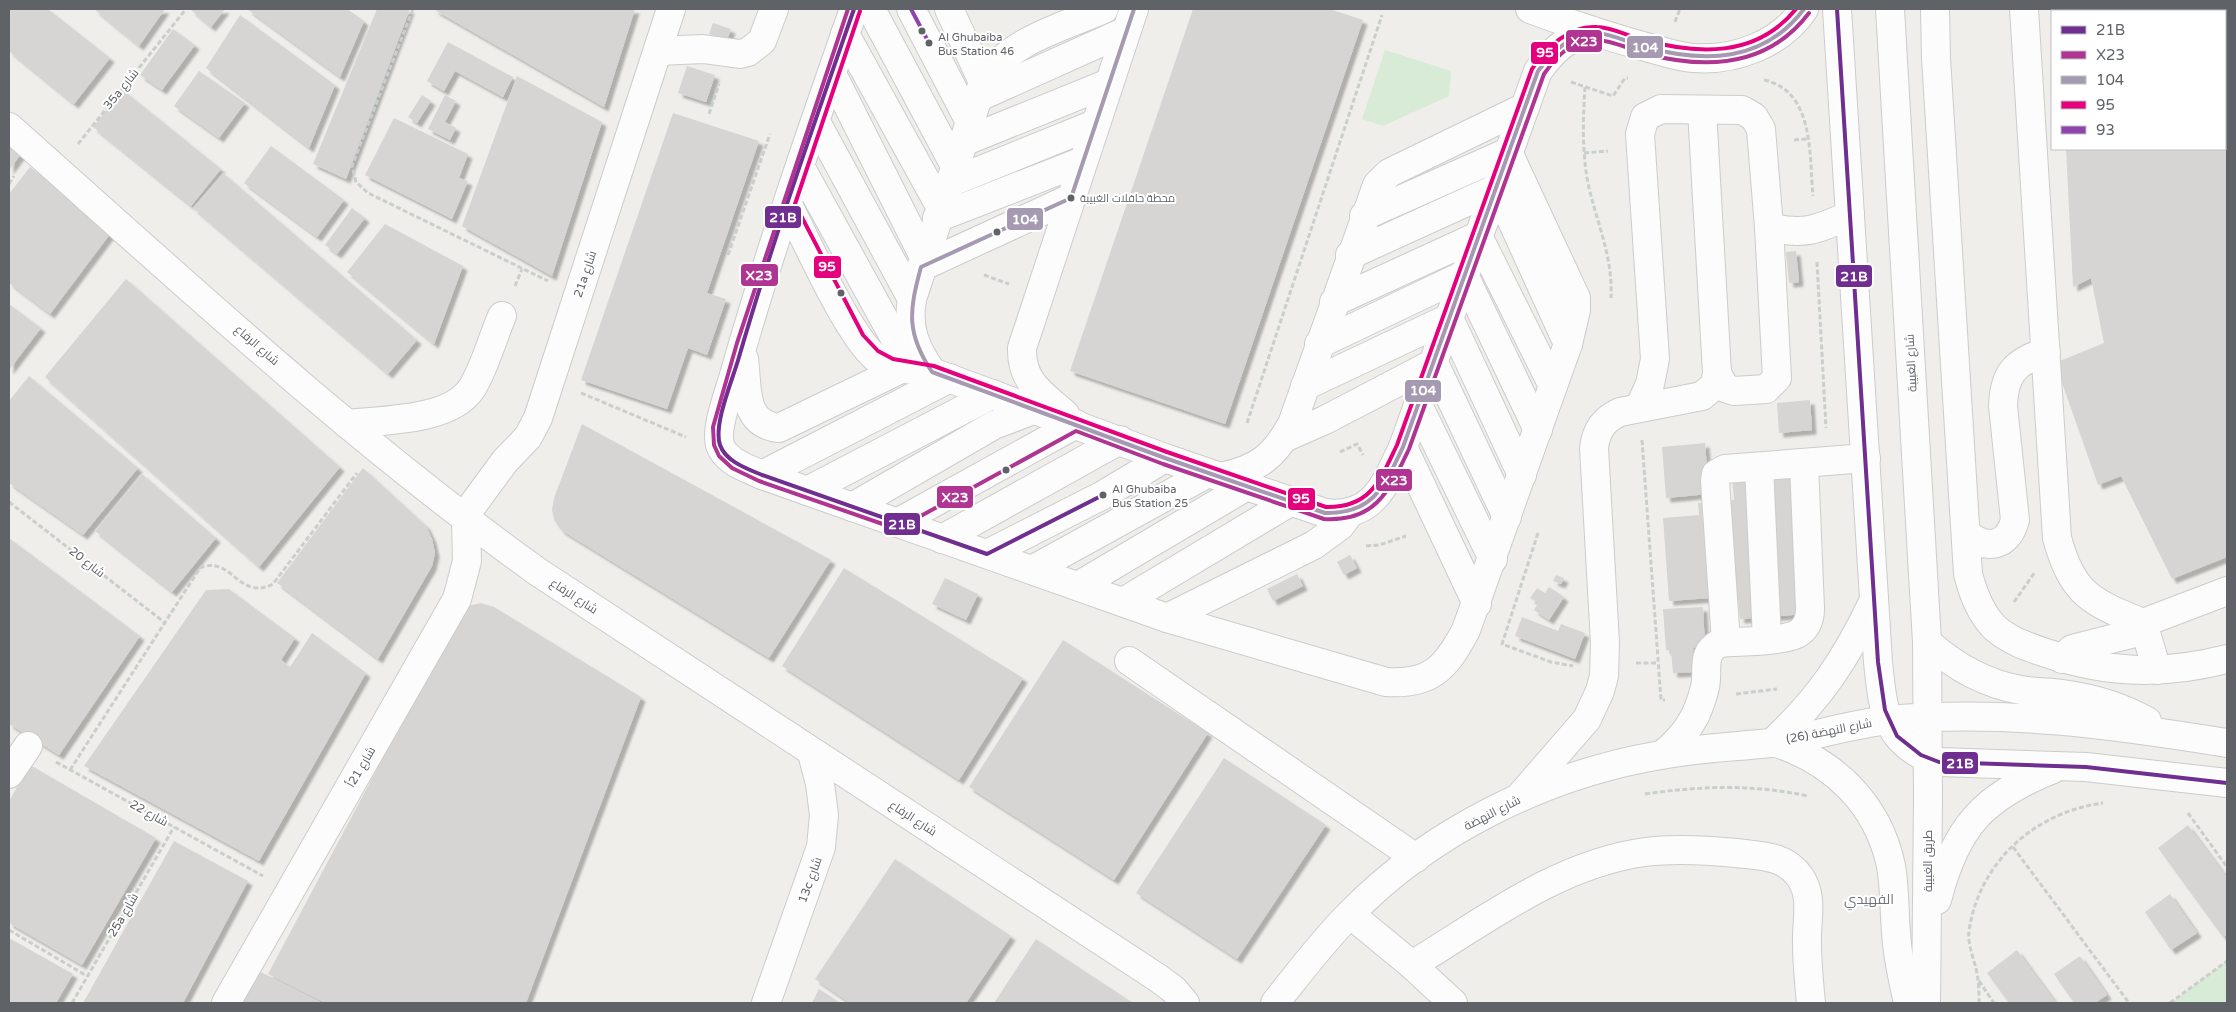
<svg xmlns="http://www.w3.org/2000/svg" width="2236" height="1012" viewBox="0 0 2236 1012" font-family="'Varela Round',Cairo,sans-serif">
  <defs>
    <filter id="shadow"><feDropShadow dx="4.5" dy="4.5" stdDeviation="1" flood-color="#0004"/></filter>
  </defs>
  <rect width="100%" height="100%" fill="#efeeea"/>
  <g fill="#d8ebd6">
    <path d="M1385,50L1451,71L1449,96L1383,126L1362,119Z"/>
    <path d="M2227,961V1003H2171Z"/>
  </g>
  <g fill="#d6d5d3" filter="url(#shadow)">
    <path d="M9,9H48L110,58L74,104L9,51Z"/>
    <path d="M94,9H165L139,46Z"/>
    <path d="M190,9H225L211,27Z"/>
    <path d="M247,9H347L364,21L340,77Z"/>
    <path d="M377,9H410L346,179L313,164Z"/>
    <path d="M433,9H635L604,107Z"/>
    <path d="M1193,9H1330L1363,20L1225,424L1070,371Z"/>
    <path d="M2069,9H2227V557L2172,579L2121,476L2098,485L2055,363L2104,343L2091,278L2073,287L2066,149H2225V11H2070Z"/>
    <path d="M240,15L335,85L309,148L206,68Z"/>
    <path d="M713,23L731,29L727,40L709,34Z"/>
    <path d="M173,29L195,45L162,90L140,75Z"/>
    <path d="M448,42L513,77L503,97L455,71L444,91L427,81Z"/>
    <path d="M687,66L715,75L706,102L678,93Z"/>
    <path d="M199,71L245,103L219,138L174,106Z"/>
    <path d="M517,76L602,122L552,276L462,226Z"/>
    <path d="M123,90L221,169L191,206L93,127Z"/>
    <path d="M422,95L431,101L417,123L408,117Z"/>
    <path d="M445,95L456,101L445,122L456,128L450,140L428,129Z"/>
    <path d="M673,113L759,141L707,293L726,299L707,355L688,348L667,409L581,380Z"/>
    <path d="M394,118L468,154L459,178L468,181L452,219L365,175Z"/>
    <path d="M9,144L21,154L9,170Z"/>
    <path d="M271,146L344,200L317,237L244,183Z"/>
    <path d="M30,167L113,230L50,314L9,283V194Z"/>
    <path d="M223,173L417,340L388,374L193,208Z"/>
    <path d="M352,208L365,218L337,254L325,245Z"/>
    <path d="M385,224L463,266L434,344L347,272Z"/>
    <path d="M1796,251L1799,282L1789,283L1786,252Z"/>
    <path d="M126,279L340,467L259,567L45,377Z"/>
    <path d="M9,304L41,328L9,370Z"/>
    <path d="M29,376L138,468L83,535L9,483V401Z"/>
    <path d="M1810,400L1812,430L1779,433L1777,403Z"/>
    <path d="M582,424L831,560L769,658L561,530L554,520L552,510L554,498Z"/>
    <path d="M1705,443L1709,494L1666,498L1662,447Z"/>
    <path d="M363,468L426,526L432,539L435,553L432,566L378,659L277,583Z"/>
    <path d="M1797,473L1806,614L1740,619L1738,596L1669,601L1663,518L1699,515L1698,503L1734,500L1732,477Z"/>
    <path d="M142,474L216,538L172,592L95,531Z"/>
    <path d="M9,538L140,636L59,755L9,724Z"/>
    <path d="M1350,555L1357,568L1344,575L1337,562Z"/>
    <path d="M844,568L1023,678L959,780L782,666Z"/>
    <path d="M1297,574L1303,586L1273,601L1267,589Z"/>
    <path d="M1556,575L1564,578L1561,584L1553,581Z"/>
    <path d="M945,578L978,594L966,620L932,604Z"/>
    <path d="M1549,587L1564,597L1549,620L1534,610L1538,603L1530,598L1537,588L1545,593Z"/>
    <path d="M229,589L295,638L281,660L290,667L312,633L366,673L259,861L84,766L206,590Z"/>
    <path d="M481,603L494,607L641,697L526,1003H325L268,974L459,615L468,606Z"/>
    <path d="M1703,607L1705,647L1693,648L1695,672L1673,673L1671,650H1666L1663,609Z"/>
    <path d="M1522,617L1558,631L1561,624L1585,633L1575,659L1515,636Z"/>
    <path d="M1063,640L1208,733L1114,880L969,787Z"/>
    <path d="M1224,758L1326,825L1237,959L1136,893Z"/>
    <path d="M30,765L156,838L82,965L9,923V801Z"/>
    <path d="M2188,825L2227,878V934L2223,937L2158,848Z"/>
    <path d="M174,841L248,881L183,1003H83Z"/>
    <path d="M895,859L1011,936L966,1003H850L815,979Z"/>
    <path d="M2170,894L2197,933L2171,950L2145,912Z"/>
    <path d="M9,938L73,974L56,1003H9Z"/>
    <path d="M1036,939L1133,1003H994Z"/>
    <path d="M2017,950L2056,1003H2009L1987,973Z"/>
    <path d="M2080,956L2107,995L2095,1003H2074L2054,974Z"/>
    <path d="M261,972L322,1003H242Z"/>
    <path d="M819,989L840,1003H812Z"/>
  </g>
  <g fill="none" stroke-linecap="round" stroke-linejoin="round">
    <defs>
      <g id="minor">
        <path d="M854,9C812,129 769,252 734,375C729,393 715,428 720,445C726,462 747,468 762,475L1167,618L1386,682C1431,685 1446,668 1466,630L1568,344L1576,310V298L1508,152L1364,216"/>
        <path d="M871,9L955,166"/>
        <path d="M911,9L970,122"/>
        <path d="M949,9L983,82"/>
        <path d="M1530,9C1568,23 1606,36 1646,47C1661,51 1678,57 1694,58C1735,61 1781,44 1804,9"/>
        <path d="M1837,9L1878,662C1883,710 1885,745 1939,762L2086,767L2227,783"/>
        <path d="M1890,9L1927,642L1928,798L1926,1003"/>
        <path d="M1935,9L1936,58L1968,574C1973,593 1980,613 1995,628C2010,641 2028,647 2046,653C2109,674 2164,675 2227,659"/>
        <path d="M2024,9L2057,538C2073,595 2091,602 2143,623"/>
        <path d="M845,34L941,208"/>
        <path d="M658,51L703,49L740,54L748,52L762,41L774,9"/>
        <path d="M832,74L924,257"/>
        <path d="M979,97L1126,31"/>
        <path d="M816,122L912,299"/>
        <path d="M9,127C181,280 351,438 538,572L1158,978L1174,990L1185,1003"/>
        <path d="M963,142L1109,83"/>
        <path d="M801,168L894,337L912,361"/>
        <path d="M949,183L1095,124"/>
        <path d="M788,205C806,239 851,343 880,361C895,371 915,369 932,372L1165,458L1325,513C1374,519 1385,484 1403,447L1538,71C1556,47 1567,36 1597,33"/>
        <path d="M937,218L1083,161"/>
        <path d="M1769,227C1804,236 1819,229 1850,215"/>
        <path d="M1350,255L1497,188L1568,344"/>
        <path d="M921,267L1071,198"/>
        <path d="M1334,302L1478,236L1553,386"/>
        <path d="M1319,344L1464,275L1538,430"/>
        <path d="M744,359C748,388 742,424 779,428L901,369"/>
        <path d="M932,372C915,348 907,328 912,299L983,82C1009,40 1061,28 1104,9"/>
        <path d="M1305,386L1449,318L1522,475"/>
        <path d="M1418,405L1493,559"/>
        <path d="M1639,408L1650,384L1655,359L1640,134L1645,117L1661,109L1742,110L1754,117L1761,129L1769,227L1777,378L1766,389L1734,391L1725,388L1717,373"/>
        <path d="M1065,414C1042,394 1021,382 1022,348L1134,9"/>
        <path d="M347,424C384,420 451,421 472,388C485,367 492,339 502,316"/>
        <path d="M1284,438L1325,420L1434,363L1507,517"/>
        <path d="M1403,447L1477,604"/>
        <path d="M1759,467L1767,639"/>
        <path d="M762,475L950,378"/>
        <path d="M1221,477C1258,469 1274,457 1292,424L1377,185L1389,173L1525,107"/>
        <path d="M807,491L993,394"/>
        <path d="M852,507L994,425L1036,409"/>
        <path d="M897,523L1076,424"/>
        <path d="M1966,533C1986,551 2008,547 2015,520L2003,406C2004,374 2015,361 2046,352"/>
        <path d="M942,539L1120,440"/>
        <path d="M987,554L1103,495L1165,458"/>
        <path d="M1032,570L1208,473"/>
        <path d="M1078,586L1247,486"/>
        <path d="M1123,602L1290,502"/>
        <path d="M1167,618L1314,545L1340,526L1349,514"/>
        <path d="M2143,623L2157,670"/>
        <path d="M1726,642L1715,481L1716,474L1725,469L1866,458"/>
        <path d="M1927,642C1954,666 1985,684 2021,690C2035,693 2049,692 2063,694C2092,698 2122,707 2147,721"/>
        <path d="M2062,659L2072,649L2131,634L2143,623L2227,591"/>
        <path d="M1129,661L1416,858"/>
        <path d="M1773,742C1833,760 1878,804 1891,866C1895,888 1894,910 1896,932C1897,956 1903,980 1908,1003"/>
        <path d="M1773,742C1820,698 1846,659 1874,600"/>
        <path d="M1663,754C1676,744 1687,731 1695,716C1699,707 1703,696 1705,687C1709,670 1700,653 1720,643C1737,641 1788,642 1800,632C1808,626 1810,618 1810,608L1804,464"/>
        <path d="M9,774L28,746"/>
        <path d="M1522,794L1587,719L1600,691L1604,676L1605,643L1594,448C1596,430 1604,419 1620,412L1702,396L1715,385L1717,373L1702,110"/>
        <path d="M1937,900C1956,826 1983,797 2053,769"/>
        <path d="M1350,914L1412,965"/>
        <path d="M226,1003L457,599L467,561L466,521L469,510L505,461L528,437L538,418L671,9"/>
        <path d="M766,1003L821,847L824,815L820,784L812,753"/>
        <path d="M1275,1003C1299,973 1322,942 1349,915C1430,831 1547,774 1661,755C1697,748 1734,747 1770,743C1810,738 1849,724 1889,720C2003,709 2115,725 2227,743"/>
        <path d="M1453,1003L1412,965C1486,920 1558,864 1645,852C1675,848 1706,850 1736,853C1760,856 1785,855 1800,877C1814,897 1806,921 1807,943C1807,963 1809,983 1811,1003"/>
      </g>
    </defs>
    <use href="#minor" stroke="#cbcccc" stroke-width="30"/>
    <g stroke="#cacfcc" stroke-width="3" stroke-dasharray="5 2.5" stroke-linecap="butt">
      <path d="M413,9L352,166L356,182L368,193L548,281"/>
      <path d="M1675,22L1680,9"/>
      <path d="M1764,80C1815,91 1809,156 1813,196"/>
      <path d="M1571,82L1613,96L1625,78H1628"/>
      <path d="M1585,87C1583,118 1582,148 1587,178C1595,220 1613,253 1611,298"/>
      <path d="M709,114L719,84"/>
      <path d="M1794,140L1807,139"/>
      <path d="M78,144L186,9"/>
      <path d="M1584,153L1608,151"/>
      <path d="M9,184L14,176"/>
      <path d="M728,255L770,134"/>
      <path d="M1817,262L1826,428"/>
      <path d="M984,275L1009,284"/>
      <path d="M515,286L522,269"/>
      <path d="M581,393L686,437"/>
      <path d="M1247,423L1382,15"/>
      <path d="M1642,440L1661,700H1665"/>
      <path d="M1340,452L1357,444L1363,455"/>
      <path d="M9,502L164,622"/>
      <path d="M1538,533L1502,644L1551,662L1573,666"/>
      <path d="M1366,546L1379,545L1406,536"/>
      <path d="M2014,602L2035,572"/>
      <path d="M1636,663H1658"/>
      <path d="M1736,694L1777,689"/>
      <path d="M56,762L263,876"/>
      <path d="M70,770L200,568C231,554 239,602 273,584L357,473"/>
      <path d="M1645,794C1701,786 1752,784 1808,796"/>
      <path d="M2188,813L2227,867"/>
      <path d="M2013,847L2129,1003"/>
      <path d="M9,930L87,976"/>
      <path d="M1979,981L1994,1003"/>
      <path d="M72,1003L174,827"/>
      <path d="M1979,1003C1979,996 1979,988 1978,980C1977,965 1967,947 1969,931C1979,862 2035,812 2103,803"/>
      <path d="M2170,1003L2227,961"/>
    </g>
    <use href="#minor" stroke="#fdfcfc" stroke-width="28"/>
    <defs>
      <g id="bus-1">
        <path d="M854,9C814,124 773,240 739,357C733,379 713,424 720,445C726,462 748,469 762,475L987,554L1103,495"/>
        <path d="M1837,9L1878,662L1885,710L1897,736L1921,755L1939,762L2086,767L2227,783"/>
      </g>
      <path id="bus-2" d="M848,9L737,343L713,427L714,445L719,456L732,468L759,481L897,529L1076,431L1163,464L1324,519C1376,522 1389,491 1409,449L1544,74C1556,57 1572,39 1596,40C1612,40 1631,50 1647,54C1708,70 1768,67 1809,13"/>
      <path id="bus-3" d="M1134,9L1071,198L921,267C909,311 906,333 932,372L1165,458L1325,513C1374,514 1384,486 1403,447L1538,71C1552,53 1571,32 1597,33C1612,34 1630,43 1645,47C1704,63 1763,63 1804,9"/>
      <path id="bus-4" d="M860,11L795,204L863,335L878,351L893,359L934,366L1167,452L1326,507C1371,508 1380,480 1397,445L1532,69C1546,48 1569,25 1597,27C1611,27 1628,36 1641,39C1697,55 1756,58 1796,9"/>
      <path id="bus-5" d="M911,9L929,43"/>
    </defs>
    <use href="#bus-1" stroke="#fff" stroke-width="8"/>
    <use href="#bus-2" stroke="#fff" stroke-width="8"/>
    <use href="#bus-3" stroke="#fff" stroke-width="8"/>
    <use href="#bus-4" stroke="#fff" stroke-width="8"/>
    <use href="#bus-5" stroke="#fff" stroke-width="8"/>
    <use href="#bus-1" stroke="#6f2e90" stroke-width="4"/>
    <use href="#bus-2" stroke="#b03593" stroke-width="4"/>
    <use href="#bus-3" stroke="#a699b2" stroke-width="4"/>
    <use href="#bus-4" stroke="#e5007d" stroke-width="4"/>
    <use href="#bus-5" stroke="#8e44ad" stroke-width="4"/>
  </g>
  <g fill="#5f6368" stroke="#fff" stroke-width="2">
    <circle cx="922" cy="31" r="4.5"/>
    <circle cx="929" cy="43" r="4.5"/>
    <circle cx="1071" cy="198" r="4.5"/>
    <circle cx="997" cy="232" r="4.5"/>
    <circle cx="841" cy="293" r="4.5"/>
    <circle cx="1006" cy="470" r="4.5"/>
    <circle cx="1103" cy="495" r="4.5"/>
  </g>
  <g text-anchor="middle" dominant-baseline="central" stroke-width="4" stroke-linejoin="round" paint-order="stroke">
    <g font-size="11" fill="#5f6368" stroke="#fff" text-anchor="start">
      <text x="938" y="37">Al Ghubaiba<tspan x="938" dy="14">Bus Station 46</tspan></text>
      <text x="1080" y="198">محطة حافلات الغبيبة</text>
      <text x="1112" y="489">Al Ghubaiba<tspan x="1112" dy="14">Bus Station 25</tspan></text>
    </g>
    <g font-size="12" fill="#5f6368" stroke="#fff">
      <text transform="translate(121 89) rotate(-51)">35a شارع</text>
      <text transform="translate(585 274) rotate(-72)">21a شارع</text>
      <text transform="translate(257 345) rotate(41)">شارع الرفاع</text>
      <text transform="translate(1911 363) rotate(-93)">شارع الغبيبة</text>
      <text transform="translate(87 562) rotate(38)">شارع 20</text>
      <text transform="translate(574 596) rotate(33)">شارع الرفاع</text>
      <text transform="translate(1829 731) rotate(-11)">شارع النهضة (26)</text>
      <text transform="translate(361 767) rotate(-60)">شارع 21أ</text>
      <text transform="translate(149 813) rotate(29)">شارع 22</text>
      <text transform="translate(1492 813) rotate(-27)">شارع النهضة</text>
      <text transform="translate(913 818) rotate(33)">شارع الرفاع</text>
      <text transform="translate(1928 861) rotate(-90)">طريق الغبيبة</text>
      <text transform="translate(810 880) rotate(-70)">13c شارع</text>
      <text transform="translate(123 915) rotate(-60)">25a شارع</text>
    </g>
    <g font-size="14" fill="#70757a" stroke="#fff">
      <text x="1869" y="899">الفهيدي</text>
    </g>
  </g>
  <g stroke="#fff" stroke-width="2">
    <rect x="1565" y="29" width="38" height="24" rx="5" fill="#b03593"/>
    <rect x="1626" y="35" width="38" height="24" rx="5" fill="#a699b2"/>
    <rect x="1530" y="41" width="29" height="24" rx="5" fill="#e5007d"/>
    <rect x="764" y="205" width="38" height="24" rx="5" fill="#6f2e90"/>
    <rect x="1006" y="207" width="38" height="24" rx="5" fill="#a699b2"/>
    <rect x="813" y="255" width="29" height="24" rx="5" fill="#e5007d"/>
    <rect x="740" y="263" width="39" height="24" rx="5" fill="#b03593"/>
    <rect x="1835" y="264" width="38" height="24" rx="5" fill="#6f2e90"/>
    <rect x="1404" y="379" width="38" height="24" rx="5" fill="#a699b2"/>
    <rect x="1375" y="468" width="38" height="24" rx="5" fill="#b03593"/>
    <rect x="936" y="485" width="38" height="24" rx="5" fill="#b03593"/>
    <rect x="1287" y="487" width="29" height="24" rx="5" fill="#e5007d"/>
    <rect x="883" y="512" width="38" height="24" rx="5" fill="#6f2e90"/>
    <rect x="1941" y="751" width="38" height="24" rx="5" fill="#6f2e90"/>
  </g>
  <g font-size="14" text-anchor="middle" font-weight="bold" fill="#fff">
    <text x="1584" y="46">X23</text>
    <text x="1645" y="52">104</text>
    <text x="1545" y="57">95</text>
    <text x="783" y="222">21B</text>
    <text x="1025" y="224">104</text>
    <text x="827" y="271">95</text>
    <text x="759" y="280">X23</text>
    <text x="1854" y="281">21B</text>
    <text x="1423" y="395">104</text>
    <text x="1394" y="485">X23</text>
    <text x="955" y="502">X23</text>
    <text x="1301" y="503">95</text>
    <text x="902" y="529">21B</text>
    <text x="1960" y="768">21B</text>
  </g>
  <rect width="2236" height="1012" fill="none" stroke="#5f6368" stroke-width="20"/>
  <rect x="2051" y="10" width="175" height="140" fill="#ffffff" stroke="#bfc1c3"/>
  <rect x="2061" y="26" width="25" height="8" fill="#6f2e90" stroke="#bfc1c3"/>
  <text x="2096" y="35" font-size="15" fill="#5f6368">21B</text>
  <rect x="2061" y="51" width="25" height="8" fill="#b03593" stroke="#bfc1c3"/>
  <text x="2096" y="60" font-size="15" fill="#5f6368">X23</text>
  <rect x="2061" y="76" width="25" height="8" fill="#a699b2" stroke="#bfc1c3"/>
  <text x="2096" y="85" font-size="15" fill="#5f6368">104</text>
  <rect x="2061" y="101" width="25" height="8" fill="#e5007d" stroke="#bfc1c3"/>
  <text x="2096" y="110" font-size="15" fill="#5f6368">95</text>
  <rect x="2061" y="126" width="25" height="8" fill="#8e44ad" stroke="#bfc1c3"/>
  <text x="2096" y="135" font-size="15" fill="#5f6368">93</text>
</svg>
